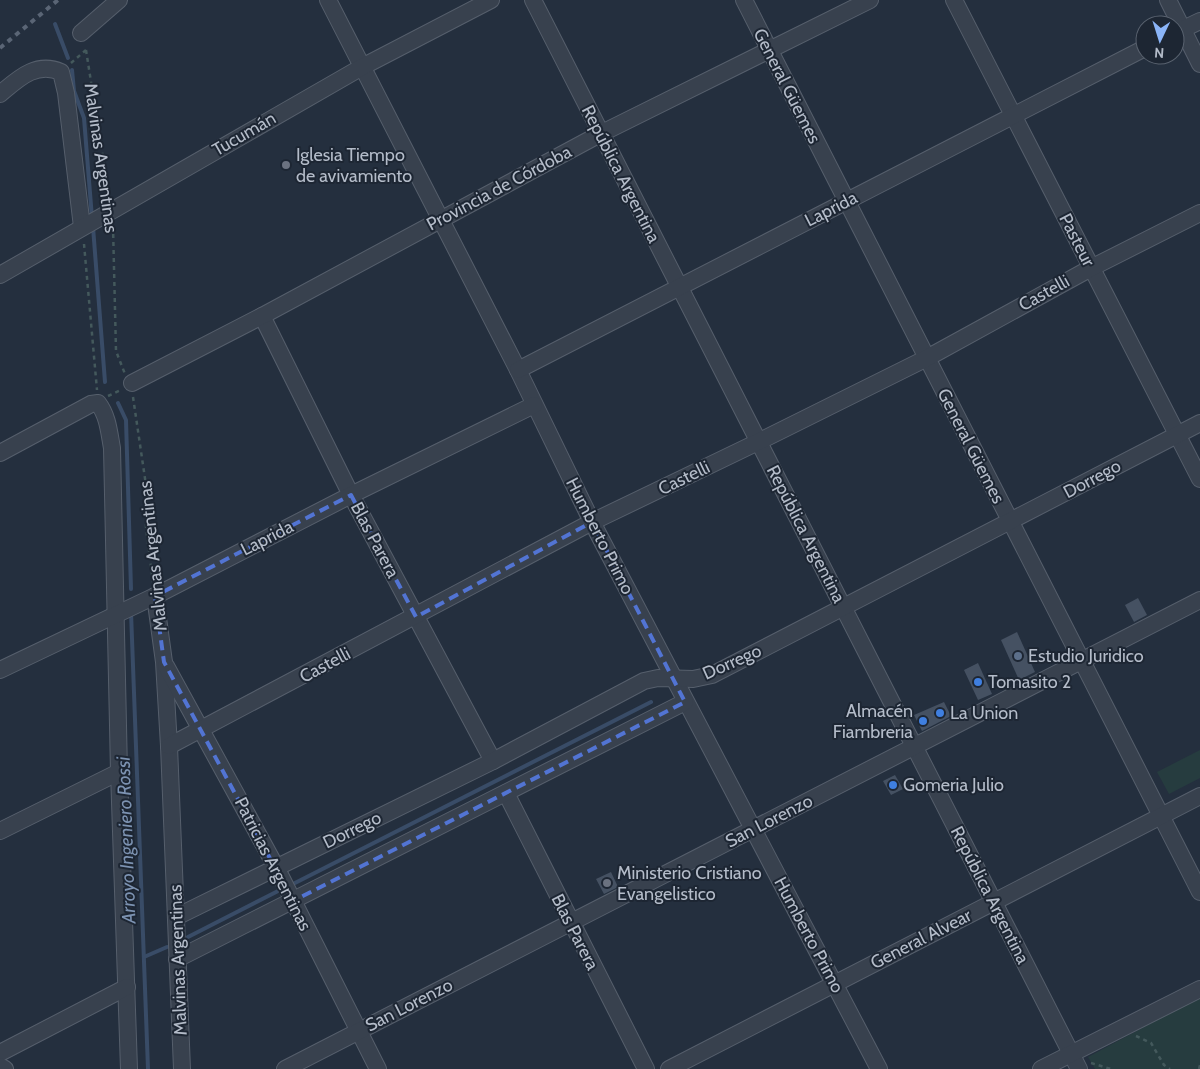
<svg xmlns="http://www.w3.org/2000/svg" width="1200" height="1069" viewBox="0 0 1200 1069" font-family="Cabin,sans-serif">
  <rect width="100%" height="100%" fill="#242f3e"/>
  <g fill="#263c3f">
    <path d="M1200,750V778L1169,794L1157,772Z"/>
    <path d="M1200,997V1069H1095L1088,1057Z"/>
  </g>
  <g fill="none" stroke-linecap="round" stroke-linejoin="round">
    <g stroke="#394c67" stroke-width="4">
      <path d="M55,24L68,58"/>
      <path d="M72,70L74,91L84,118L92,218"/>
      <path d="M93,227L105,382"/>
      <path d="M118,403L126,420L131,589"/>
      <path d="M131,612L148,1069"/>
      <path d="M291,885L651,702"/>
      <path d="M188,937L282,889"/>
      <path d="M144,957L167,947"/>
    </g>
  </g>
  <g fill="#455162">
    <path d="M1138,598L1147,615L1134,622L1125,605Z"/>
    <path d="M1017,632L1035,672L1019,680L1001,640Z"/>
    <path d="M978,663L992,694L978,700L964,670Z"/>
    <path d="M944,702L951,716L922,731L914,715Z"/>
    <path d="M895,775L903,789L891,795L883,781Z"/>
    <path d="M611,872L618,887L604,894L596,879Z"/>
  </g>
  <g fill="none" stroke-linecap="round" stroke-linejoin="round">
    <defs>
      <g id="minor">
        <path d="M328,0L518,370L592,522L879,1069"/>
        <path d="M533,0L1079,1069"/>
        <path d="M744,0L1200,892"/>
        <path d="M954,0L1200,479"/>
        <path d="M1168,0L1200,64"/>
        <path d="M81,33L119,0"/>
        <path d="M1175,33L1200,21"/>
        <path d="M0,94C18,79 36,61 61,72L66,93L82,227"/>
        <path d="M0,275L362,67L491,0"/>
        <path d="M262,316L351,495L493,761"/>
        <path d="M518,370L1145,48"/>
        <path d="M132,383L262,316L600,134L870,0"/>
        <path d="M0,453L91,404L98,403C108,416 109,432 112,448L119,772L129,1069"/>
        <path d="M155,596L164,662L169,746L182,1069"/>
        <path d="M166,666L276,867L378,1069"/>
        <path d="M0,670L155,596L351,495L534,405"/>
        <path d="M169,746L592,522L760,441L927,358L1091,268L1200,213"/>
        <path d="M506,793L646,1069"/>
        <path d="M0,831L119,772"/>
        <path d="M176,917L493,761L644,681L658,678L693,679L712,675L1200,423"/>
        <path d="M177,959L685,702"/>
        <path d="M0,1053L127,987"/>
        <path d="M0,1066L5,1069"/>
        <path d="M285,1069L1200,600"/>
        <path d="M669,1069L1200,796"/>
        <path d="M1041,1069L1200,989"/>
      </g>
    </defs>
    <use href="#minor" stroke="#565f6c" stroke-width="18"/>
    <g stroke="#44595c" stroke-width="2.5" stroke-dasharray="4 4" stroke-linecap="butt">
      <path d="M86,50L109,196"/>
      <path d="M71,63L86,50"/>
      <path d="M113,226L116,351L125,374"/>
      <path d="M84,244L97,390"/>
      <path d="M108,396L121,390"/>
      <path d="M133,397L147,492L146,527L153,582"/>
      <path d="M1136,1036L1151,1043L1164,1065L1170,1069"/>
      <path d="M1091,1063L1111,1069"/>
      <path d="M1199,1069L1200,1065"/>
    </g>
    <use href="#minor" stroke="#38414e" stroke-width="16"/>
    <path stroke="#5a6575" stroke-width="4" stroke-dasharray="5 5" stroke-linecap="butt" d="M0,48L58,0"/>
  </g>
  <path fill="none" stroke="#5274d3" stroke-width="4" stroke-dasharray="10 6" stroke-linejoin="round" d="M351,495L416,617L592,522L685,702L293,901L164,662L155,596Z"/>
  <g fill="#6b7280" stroke="#1d2633" stroke-width="2">
    <circle cx="286" cy="165" r="5"/>
    <circle cx="607" cy="883" r="5"/>
  </g>
  <circle fill="#5c6f8a" stroke="#1d2633" stroke-width="2" cx="1018" cy="656" r="5"/>
  <g fill="#3f7fe0" stroke="#1d2633" stroke-width="2">
    <circle cx="978" cy="682" r="5"/>
    <circle cx="940" cy="713" r="5"/>
    <circle cx="923" cy="721" r="5"/>
    <circle cx="893" cy="785" r="5"/>
  </g>
  <g text-anchor="middle" dominant-baseline="central" stroke-width="4" stroke-linejoin="round" paint-order="stroke">
    <g font-size="18" fill="#b4bcc9" stroke="#1d2633">
      <text transform="translate(787 86) rotate(63)">General Güemes</text>
      <text transform="translate(244 134) rotate(-30)">Tucumán</text>
      <text transform="translate(101 158) rotate(82)">Malvinas Argentinas</text>
      <text transform="translate(621 174) rotate(63)">República Argentina</text>
      <text transform="translate(499 188) rotate(-28)">Provincia de Córdoba</text>
      <text transform="translate(831 209) rotate(-27)">Laprida</text>
      <text transform="translate(1077 240) rotate(63)">Pasteur</text>
      <text transform="translate(1044 293) rotate(-29)">Castelli</text>
      <text transform="translate(971 446) rotate(63)">General Güemes</text>
      <text transform="translate(684 478) rotate(-26)">Castelli</text>
      <text transform="translate(1092 479) rotate(-28)">Dorrego</text>
      <text transform="translate(806 534) rotate(63)">República Argentina</text>
      <text transform="translate(600 536) rotate(63)">Humberto Primo</text>
      <text transform="translate(267 538) rotate(-27)">Laprida</text>
      <text transform="translate(375 540) rotate(62)">Blas Parera</text>
      <text transform="translate(153 556) rotate(-96)">Malvinas Argentinas</text>
      <text transform="translate(732 662) rotate(-24)">Dorrego</text>
      <text transform="translate(325 665) rotate(-28)">Castelli</text>
      <text transform="translate(769 821) rotate(-27)">San Lorenzo</text>
      <text transform="translate(352 830) rotate(-26)">Dorrego</text>
      <text transform="translate(273 864) rotate(63)">Patricias Argentinas</text>
      <text transform="translate(990 895) rotate(63)">República Argentina</text>
      <text transform="translate(575 932) rotate(63)">Blas Parera</text>
      <text transform="translate(809 935) rotate(62)">Humberto Primo</text>
      <text transform="translate(921 939) rotate(-27)">General Alvear</text>
      <text transform="translate(178 960) rotate(-92)">Malvinas Argentinas</text>
      <text transform="translate(409 1005) rotate(-27)">San Lorenzo</text>
    </g>
    <g font-size="18" fill="#b4bcc9" stroke="#1d2633" text-anchor="start">
      <text x="296" y="155">Iglesia Tiempo<tspan x="296" dy="21">de avivamiento</tspan></text>
      <text x="1028" y="656">Estudio Juridico</text>
      <text x="988" y="682">Tomasito 2</text>
      <text x="913" y="711" text-anchor="end">Almacén<tspan x="913" dy="21">Fiambreria</tspan></text>
      <text x="950" y="713">La Union</text>
      <text x="903" y="785">Gomeria Julio</text>
      <text x="617" y="873">Ministerio Cristiano<tspan x="617" dy="21">Evangelistico</tspan></text>
    </g>
    <g font-size="19" font-style="italic" fill="#7c92b1" stroke="#1d2633">
      <text transform="translate(126 840) rotate(-92)">Arroyo Ingeniero Rossi</text>
    </g>
  </g>
  <g transform="translate(1160 40) rotate(184)"><circle r="24" fill="#1d2633" stroke="#59626f"/>
  <path d="M0-4L9 19L0 12L-9 19Z" fill="#8ab4f8"/>
  <text y="-8" font-size="14" font-weight="bold" text-anchor="middle" fill="#b4bcc9">N</text>
  </g>
</svg>
